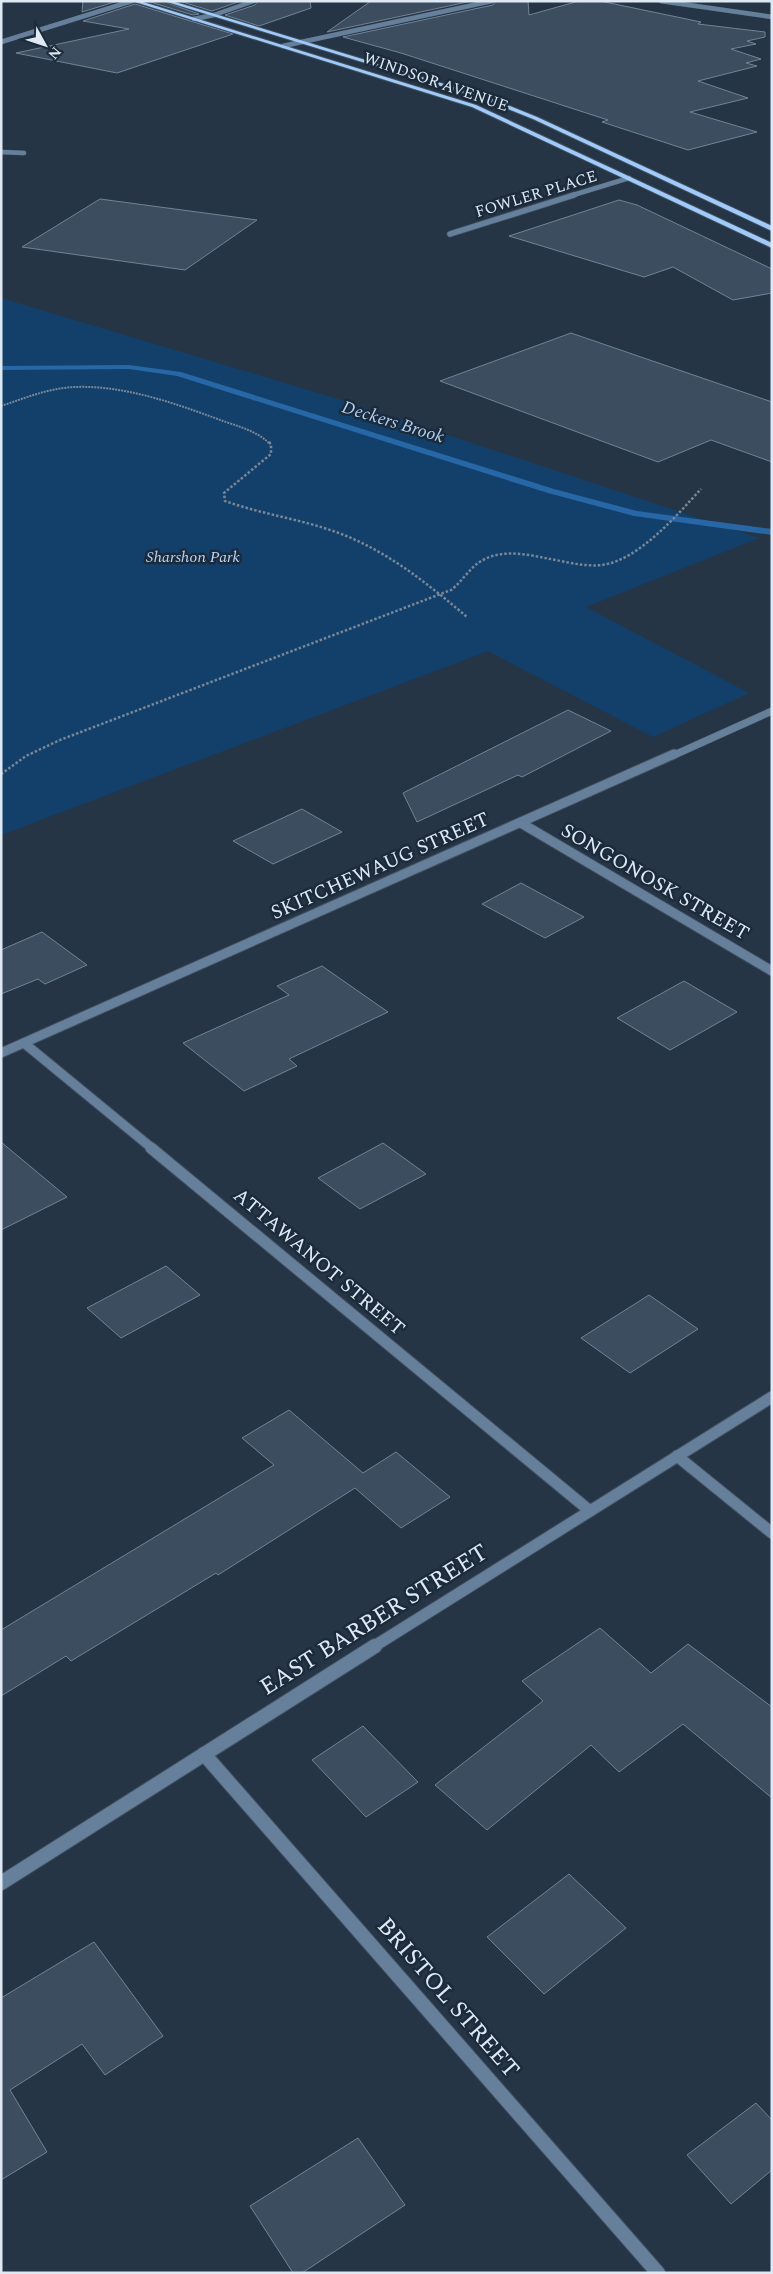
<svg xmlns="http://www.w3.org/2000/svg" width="773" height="2274" viewBox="0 0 773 2274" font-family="Spectral,serif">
  <rect width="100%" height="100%" fill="#253546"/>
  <path fill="#12406b" d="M1,298L335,398L759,538L586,607L749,693L653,737L488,651L1,835Z"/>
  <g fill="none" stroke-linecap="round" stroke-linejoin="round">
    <path fill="#2867a5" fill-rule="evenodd" d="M129,365L181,372L554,489L637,511L772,529V535L634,516L548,493L177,376L129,369L1,370V366Z"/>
  </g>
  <g fill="#3c4d60" stroke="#718397">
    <path d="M83,1H118L82,12Z"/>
    <path d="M147,1H162L199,14L193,15Z"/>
    <path d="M179,1H241L212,11Z"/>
    <path d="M258,1H310L311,8L259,26L225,15L255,5Z"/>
    <path d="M371,1H472L327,32Z"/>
    <path d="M496,1H528L529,15L579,1H600L701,22L698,24L765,32V37L747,41L756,44L731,49L761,59L746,63L757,66L698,81L748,98L690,112L757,132L688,150L602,122L608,120L401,53L343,37L493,5Z"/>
    <path d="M135,4L233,34L117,73L16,53L129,29L83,21Z"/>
    <path d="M100,199L257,220L185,270L22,247Z"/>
    <path d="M619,200L637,205L772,269V293L733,300L673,267L644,277L509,236Z"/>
    <path d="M571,333L772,402V462L711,440L658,462L440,381Z"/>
    <path d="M568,710L611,731L522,777L518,775L417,822L403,793Z"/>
    <path d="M302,809L342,832L273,864L233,841Z"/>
    <path d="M521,883L584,917L545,938L482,904Z"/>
    <path d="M42,932L87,965L45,984L38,979L1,994V950Z"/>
    <path d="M322,966L388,1012L289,1059L297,1066L244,1091L183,1043L289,995L277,986Z"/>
    <path d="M684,981L737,1012L670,1050L617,1018Z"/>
    <path d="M1,1142L67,1197L1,1230Z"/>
    <path d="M383,1143L426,1174L360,1209L318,1178Z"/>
    <path d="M166,1266L200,1295L121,1338L87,1308Z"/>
    <path d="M649,1295L698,1329L630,1373L581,1338Z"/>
    <path d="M289,1410L363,1473L396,1452L450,1497L401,1528L355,1488L218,1575L216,1573L71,1661L66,1656L1,1696V1630L274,1465L242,1438Z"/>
    <path d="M600,1628L651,1673L688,1644L772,1707V1798L683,1724L619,1772L591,1745L487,1830L435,1785L543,1701L522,1681Z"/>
    <path d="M363,1726L418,1782L366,1817L312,1760Z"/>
    <path d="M569,1874L626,1928L544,1994L487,1937Z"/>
    <path d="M94,1942L163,2036L105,2075L82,2044L10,2090L47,2152L1,2180V1998Z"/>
    <path d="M756,2103L772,2120V2170L731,2204L687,2155Z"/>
    <path d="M358,2138L405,2205L302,2273H293L250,2206Z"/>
  </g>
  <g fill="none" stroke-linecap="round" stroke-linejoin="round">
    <defs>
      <g id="minor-far5">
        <path d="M661,1L772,17"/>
        <path d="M194,19L214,15L254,1"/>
        <path d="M1,42L132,1"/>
        <path d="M1,152L24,153"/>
        <path d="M570,196L629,178"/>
      </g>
      <path id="minor-far4" d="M450,234L574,195"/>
      <path id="minor-far3" d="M672,756L772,711"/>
      <g id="minor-far2">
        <path d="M521,823L772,971"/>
        <path d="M24,1043L153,1149"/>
        <path d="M1,1053L674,754"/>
      </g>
      <g id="minor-far1">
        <path d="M151,1148L590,1511"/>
        <path d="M677,1456L772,1533"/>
        <path d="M373,1647L772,1397"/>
      </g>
      <g id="minor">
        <path d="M204,1754L658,2273"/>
        <path d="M1,1883L375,1646"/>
      </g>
      <path id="tertiary" d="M283,46L492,1"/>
      <g id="primary">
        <path d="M132,1H140L476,105L772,243V248L472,107Z"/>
        <path d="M164,1H172L490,98L537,117L772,226V231L533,119L486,100Z"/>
      </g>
    </defs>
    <use href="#minor-far5" stroke="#435262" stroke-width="5"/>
    <use href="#minor-far4" stroke="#435262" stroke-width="7"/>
    <use href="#minor-far3" stroke="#435262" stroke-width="8"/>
    <use href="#minor-far2" stroke="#435262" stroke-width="11"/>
    <use href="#minor-far1" stroke="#435262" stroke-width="13"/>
    <use href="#minor" stroke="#435262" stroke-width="16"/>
    <use href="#tertiary" stroke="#435262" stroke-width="5"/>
    <use href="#primary" stroke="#435262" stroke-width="2"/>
    <path stroke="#7a8796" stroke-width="2" stroke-dasharray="2 1" stroke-linecap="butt" d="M1,406C25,398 49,388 75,387C125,385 177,404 223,421C240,427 257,431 270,444"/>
    <g stroke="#7a8796" stroke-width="2.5" stroke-dasharray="2.5 2" stroke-linecap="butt">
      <path d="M269,442L271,444V454L224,493L225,501C261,514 300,519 336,532C386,550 427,583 467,617"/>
      <path d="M1,774L26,756L60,740L451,590C463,581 471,565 485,559C503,550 526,554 545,558C563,561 583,567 602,565C639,560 677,515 701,489"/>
    </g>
    <use href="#minor-far5" stroke="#66809c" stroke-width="4.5"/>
    <use href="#minor-far4" stroke="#66809c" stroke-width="5.5"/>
    <use href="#minor-far3" stroke="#66809c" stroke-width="7"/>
    <use href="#minor-far2" stroke="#66809c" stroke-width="9"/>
    <use href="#minor-far1" stroke="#66809c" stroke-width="11"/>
    <use href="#minor" stroke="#66809c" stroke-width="14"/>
    <use href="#tertiary" stroke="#66809c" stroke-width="4.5"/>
    <use href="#primary" fill="#9fcaf9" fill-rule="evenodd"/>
  </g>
  <g text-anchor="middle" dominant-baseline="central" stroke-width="5" stroke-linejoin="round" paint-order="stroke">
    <g font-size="16" fill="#dee9f4" stroke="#1b2b3c">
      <text transform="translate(436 82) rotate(19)">WINDSOR AVENUE</text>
      <text transform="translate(536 194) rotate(-17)">FOWLER PLACE</text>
    </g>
    <g font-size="16" font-style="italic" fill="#b7d6f9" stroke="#1b2b3c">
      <text x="193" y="557">Sharshon Park</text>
    </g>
    <g font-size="18" font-style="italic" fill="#b1d1f3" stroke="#1b2b3c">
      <text transform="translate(393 422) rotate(17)">Deckers Brook</text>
    </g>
    <g font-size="20" fill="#dee9f4" stroke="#1b2b3c">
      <text transform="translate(380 866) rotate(-24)">SKITCHEWAUG STREET</text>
      <text transform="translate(655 882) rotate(30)">SONGONOSK STREET</text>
      <text transform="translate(319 1262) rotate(40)">ATTAWANOT STREET</text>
    </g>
    <g font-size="24" fill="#dee9f4" stroke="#1b2b3c">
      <text transform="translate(374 1620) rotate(-32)">EAST BARBER STREET</text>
      <text transform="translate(448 1998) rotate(49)">BRISTOL STREET</text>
    </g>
  </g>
  <rect width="773" height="2274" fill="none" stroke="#dee9f4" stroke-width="5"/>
  <g transform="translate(45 45) rotate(130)" stroke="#1b2b3c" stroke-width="4" paint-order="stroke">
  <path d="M0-4L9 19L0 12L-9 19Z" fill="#dee9f4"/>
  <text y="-8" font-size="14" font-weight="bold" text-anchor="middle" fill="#dee9f4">N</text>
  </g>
</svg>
